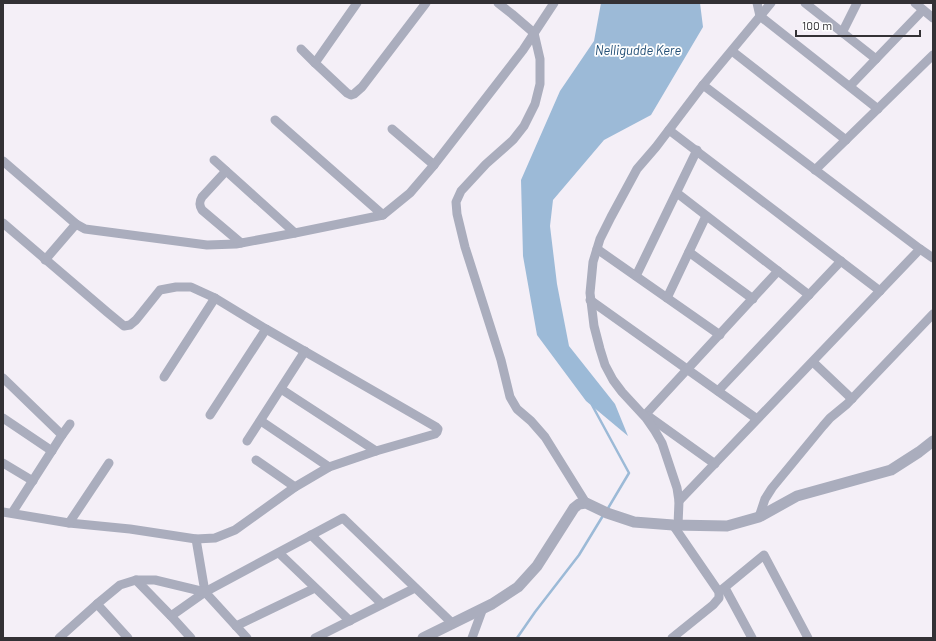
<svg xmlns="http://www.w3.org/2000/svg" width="936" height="641" viewBox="0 0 936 641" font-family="Barlow,sans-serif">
  <rect width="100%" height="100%" fill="#f4eff7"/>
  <path fill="#9cbad7" d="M601,3H700L703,27L651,115L604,140L553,200L550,226L557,284L569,346L615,404L628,436L586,401L537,335L523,256L521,180L560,91L594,41Z"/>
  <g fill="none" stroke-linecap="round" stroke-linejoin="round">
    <g stroke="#9cbad7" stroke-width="2.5">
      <path d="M592,405L629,473L607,510"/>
      <path d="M517,638L535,612L579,555L604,514"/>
    </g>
    <g stroke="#aaadbd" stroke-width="9">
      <path d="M357,3L315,63L347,93L351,95L354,94L362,87L426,3"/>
      <path d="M498,3L512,14L534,33L540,59V84L535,104L524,126L513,140L486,164L461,191L456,202L457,214L465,247L501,360L510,397L517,409L531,421L545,437L586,503"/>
      <path d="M757,3L760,16L878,109"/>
      <path d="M805,3L876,59"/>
      <path d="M915,3L933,18"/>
      <path d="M842,33L857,3"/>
      <path d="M301,49L315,63"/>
      <path d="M732,51L846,140"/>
      <path d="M850,86L923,10"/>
      <path d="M392,129L434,165"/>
      <path d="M669,130L880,291"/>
      <path d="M214,160L295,233"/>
      <path d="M3,161L76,224L85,229L207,245L236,244L295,233L383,215L275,120"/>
      <path d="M815,170L933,55"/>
      <path d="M226,171L202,197C199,202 199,205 202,210L241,243"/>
      <path d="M677,193L809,295"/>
      <path d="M383,215L410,193L434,165L523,50L554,3"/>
      <path d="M3,223L107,312L124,326L130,325L136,320L160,290L176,287H191L215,298L266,329L436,427L438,429L437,432L435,434L376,451L329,467L295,487L235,530L215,538L196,539L130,529L69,523"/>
      <path d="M597,249L720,335"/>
      <path d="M920,249L933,258"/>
      <path d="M689,252L753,299"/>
      <path d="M45,260L76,224"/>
      <path d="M636,276L697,150"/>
      <path d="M667,298L706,216"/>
      <path d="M590,300L757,419"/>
      <path d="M813,362L852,399"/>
      <path d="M164,377L215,298"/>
      <path d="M3,378L62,435L12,513"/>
      <path d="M281,389L376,451"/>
      <path d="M718,391L841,261"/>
      <path d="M646,414L778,271"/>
      <path d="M210,415L266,329"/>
      <path d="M648,416L715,464"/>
      <path d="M3,418L52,451"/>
      <path d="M261,421L329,467"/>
      <path d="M62,435L70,424"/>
      <path d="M247,441L305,351"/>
      <path d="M256,460L295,487"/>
      <path d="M3,463L33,481"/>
      <path d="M679,501L920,249L703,85"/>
      <path d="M3,512L69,523L109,463"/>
      <path d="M759,517L765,499L772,488L823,426L830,418L847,404L933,314"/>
      <path d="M678,525L679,501L677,488L662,443L655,431L646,418L622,392L613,380L605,365L600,349L594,326L590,293L593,262L600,239L611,217L637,169L656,147L703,85L771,3"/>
      <path d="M311,535L382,604"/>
      <path d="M196,539L205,592"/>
      <path d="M279,553L350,621"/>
      <path d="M136,580L171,616L191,638"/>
      <path d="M725,588L752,638"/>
      <path d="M719,592L764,555L808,638"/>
      <path d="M97,604L128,638"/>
      <path d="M171,616L205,592L343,518L453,624"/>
      <path d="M236,626L315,588"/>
      <path d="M59,638L97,604L120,585L136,580H155L205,592L247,638"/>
      <path d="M315,638L415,588"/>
      <path d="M472,638L483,608"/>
      <path d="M672,638L713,605L719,598V592L673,525"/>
    </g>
    <path stroke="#aaadbd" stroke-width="11" d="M423,638L492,604L518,587L537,566L574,508L579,504L586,503L607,513L634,522L673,525L727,526L759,517L797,496L891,470L919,452L933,441"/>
  </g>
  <g text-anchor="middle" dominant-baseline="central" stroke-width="3.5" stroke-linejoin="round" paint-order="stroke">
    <g font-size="13" font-style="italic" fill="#224f76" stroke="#fefefe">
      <text x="638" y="50">Nelligudde Kere</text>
    </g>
  </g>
  <rect width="936" height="641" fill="none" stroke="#333135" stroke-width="8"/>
  <path d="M796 30v6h124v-6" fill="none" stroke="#333135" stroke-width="2"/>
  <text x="802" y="30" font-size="12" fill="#333135" stroke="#fefefe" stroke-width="3" paint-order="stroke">100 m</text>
</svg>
